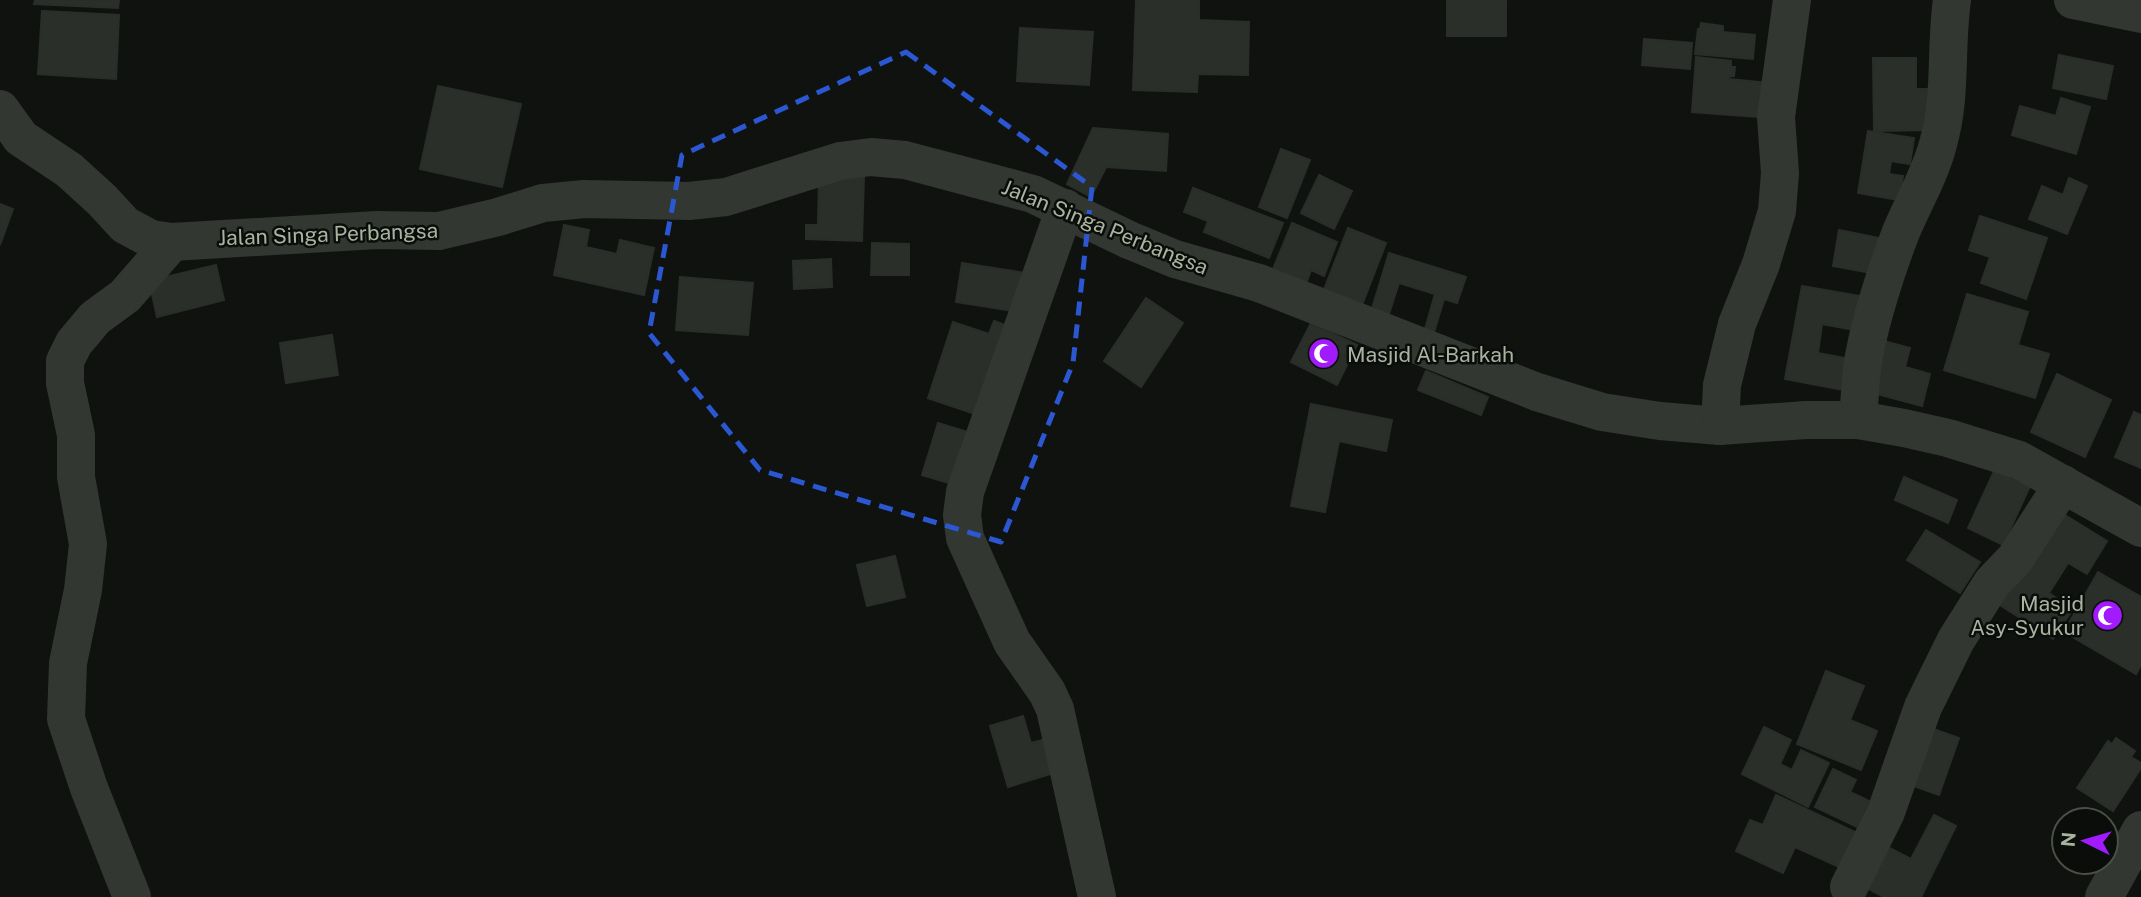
<svg xmlns="http://www.w3.org/2000/svg" width="2141" height="897" viewBox="0 0 2141 897" font-family="'Public Sans',sans-serif">
  <rect width="100%" height="100%" fill="#101210"/>
  <g fill="#2b2f2a" stroke="#2a2e2a" stroke-width="2">
    <path d="M35,0H119L118,8L34,4Z"/>
    <path d="M1136,0H1199V20L1249,22L1248,75L1198,74L1197,92L1133,90Z"/>
    <rect x="1447" y="0" width="59" height="36"/>
    <path d="M42,11L119,15L116,79L38,74Z"/>
    <path d="M1701,23L1723,26V32L1755,35L1753,59L1695,54L1698,29H1700Z"/>
    <path d="M1020,28L1093,32L1089,85L1017,81Z"/>
    <path d="M1644,39L1692,43L1690,69L1642,65Z"/>
    <path d="M2059,55L2113,66L2106,99L2053,88Z"/>
    <path d="M1696,57L1731,61V67H1735L1734,76H1730L1729,79L1770,83L1758,117L1692,112Z"/>
    <path d="M1873,58H1916V89H1934L1935,130L1874,131Z"/>
    <path d="M438,86L521,104L502,187L420,169Z"/>
    <path d="M2061,98L2090,107L2076,154L2012,135L2020,106L2056,116Z"/>
    <path d="M1093,128L1168,134L1166,171L1106,167L1091,197L1067,184Z"/>
    <path d="M1868,131L1914,138L1910,164L1891,161L1889,174L1903,176L1899,200L1858,193Z"/>
    <path d="M1281,149L1310,160L1287,218L1259,207Z"/>
    <path d="M819,175L864,176L862,241L806,239V225H818Z"/>
    <path d="M1319,175L1352,191L1334,229L1301,213Z"/>
    <path d="M2069,178L2087,186L2067,234L2029,219L2042,186L2063,195Z"/>
    <path d="M1193,188L1283,223L1269,258L1204,232L1208,221L1184,212Z"/>
    <path d="M0,204L13,209L0,245Z"/>
    <path d="M1980,216L2047,238L2026,299L1981,283L1990,257L1969,250Z"/>
    <path d="M1292,223L1337,242L1324,276L1311,270L1305,287L1271,274Z"/>
    <path d="M564,225L589,230L586,247L617,254L620,240L654,248L644,295L554,275Z"/>
    <path d="M1348,228L1386,243L1360,310L1322,295Z"/>
    <path d="M1839,230L1884,239L1877,274L1833,266Z"/>
    <path d="M872,243L909,244V275H871Z"/>
    <path d="M1389,253L1466,277L1457,303L1444,299L1432,339L1423,336L1435,294L1399,283L1388,317L1371,312Z"/>
    <path d="M831,259L832,287L794,289L793,261Z"/>
    <path d="M962,263L1032,274L1026,313L956,302Z"/>
    <path d="M216,265L224,300L157,317L149,281Z"/>
    <path d="M680,277L753,283L748,335L676,330Z"/>
    <path d="M1802,286L1866,297L1860,331L1822,324L1818,353L1855,360L1849,391L1785,379Z"/>
    <path d="M1967,294L2028,312L2018,345L2049,354L2035,398L1944,370Z"/>
    <path d="M1146,298L1183,323L1141,387L1104,361Z"/>
    <path d="M994,321L1011,327L981,416L928,398L953,322L989,334Z"/>
    <path d="M1311,323L1357,345L1337,385L1291,362Z"/>
    <path d="M332,335L338,375L286,383L280,343Z"/>
    <path d="M1880,340L1910,348L1905,367L1930,374L1922,406L1866,391Z"/>
    <path d="M1426,371L1488,397L1481,415L1418,390Z"/>
    <path d="M2057,374L2111,400L2085,457L2031,432Z"/>
    <path d="M1311,404L1392,420L1386,451L1339,441L1325,512L1291,506Z"/>
    <path d="M2134,412L2141,415V468L2115,457Z"/>
    <path d="M938,423L974,434L959,486L922,475Z"/>
    <path d="M1995,469L2030,486L2003,545L1968,528Z"/>
    <path d="M1904,477L1957,500L1948,523L1895,500Z"/>
    <path d="M2057,510L2107,541L2087,574L2068,563L2049,593L2073,609L2053,639L1992,600Z"/>
    <path d="M1926,530L1980,562L1960,593L1907,560Z"/>
    <path d="M895,556L905,597L867,606L857,565Z"/>
    <path d="M2098,572L2141,597V665L2136,674L2064,632Z"/>
    <path d="M1826,671L1864,686L1850,720L1877,731L1861,770L1797,744Z"/>
    <path d="M1023,716L1031,743L1050,738L1060,771L1008,787L990,726Z"/>
    <path d="M1925,726L1959,738L1939,795L1905,783Z"/>
    <path d="M1764,727L1791,740L1780,764L1792,770L1801,750L1829,763L1808,807L1742,774Z"/>
    <path d="M2116,738L2135,751L2131,757L2141,763V768L2113,811L2077,788L2108,741L2112,744Z"/>
    <path d="M1833,769L1856,780L1850,792L1869,801L1857,827L1815,807Z"/>
    <path d="M1776,795L1855,832L1839,867L1795,847L1783,873L1736,851L1750,820L1763,825Z"/>
    <path d="M1934,815L1956,826L1921,897H1884L1861,885L1882,844L1911,859Z"/>
  </g>
  <g fill="none" stroke-linecap="round" stroke-linejoin="round">
    <g stroke="#323731" stroke-width="38">
      <path d="M2073,0L2141,14"/>
      <path d="M0,109L21,138L69,170L102,200L125,225L151,239L172,242L377,230L439,231L498,217L543,203L584,199L689,201L726,197L840,161L871,157L905,160L1033,194L1129,240L1175,259L1259,283L1537,392L1602,412L1660,421L1720,426L1806,420H1858L1904,428L1948,438L2019,460L2141,528"/>
      <path d="M1065,208L965,492L962,515L965,538L1012,642L1047,692L1055,709L1097,897"/>
      <path d="M1858,420C1860,399 1860,377 1864,356C1871,318 1887,268 1901,232C1913,203 1930,175 1938,144C1952,96 1945,48 1952,0"/>
      <path d="M1720,426L1722,385L1737,324L1761,264L1777,211L1780,173L1776,117L1792,0"/>
      <path d="M1849,887L1886,812L1923,707L1956,640L1992,583L2015,559L2063,484"/>
      <path d="M132,897L89,788L66,719L68,663L83,590L88,544L76,477V435L65,383V361L74,343L95,318L125,296L172,242"/>
      <path d="M2104,897L2141,830"/>
    </g>
  </g>
  <path fill="none" stroke="#2b58d2" stroke-width="5" stroke-dasharray="14 9" stroke-linejoin="round" d="M906,52L1092,187L1073,363L1001,542L760,470L649,333L682,155Z"/>
  <defs>
    <symbol id="mosque-disc" viewBox="-11 -11 22 22"><circle r="9.5" fill="#a21bff" stroke="#0b0d0b"/><path d="M3.5-4.9A6 6 0 1 0 3.5 4.9A5 5 0 1 1 3.5-4.9Z" fill="#fff"/></symbol>
  </defs>
  <g fill-rule="evenodd">
    <use href="#mosque-disc" x="1306" y="336" width="35" height="35"/>
    <use href="#mosque-disc" x="2090" y="598" width="35" height="35"/>
  </g>
  <g text-anchor="middle" dominant-baseline="central" stroke-width="5" stroke-linejoin="round" paint-order="stroke">
    <g font-size="21" fill="#a8b4a0" stroke="#0b0d0b">
      <text transform="translate(1105 227) rotate(22)">Jalan Singa Perbangsa</text>
      <text transform="translate(328 234) rotate(-2)">Jalan Singa Perbangsa</text>
    </g>
    <g font-size="21" fill="#a8b4a0" stroke="#0b0d0b" text-anchor="start">
      <text x="1347" y="354">Masjid Al-Barkah</text>
      <text x="2084" y="603" text-anchor="end">Masjid<tspan x="2084" dy="24">Asy-Syukur</tspan></text>
    </g>
  </g>
  <g transform="translate(2085 841) rotate(275)"><circle r="33" fill="#0b0d0b" stroke="#4a5047" stroke-width="2"/>
  <path d="M0-5L12 26L0 18L-12 26Z" fill="#a21bff"/>
  <text y="-10" font-size="19" font-weight="bold" text-anchor="middle" fill="#a8b4a0">N</text>
  </g>
</svg>
